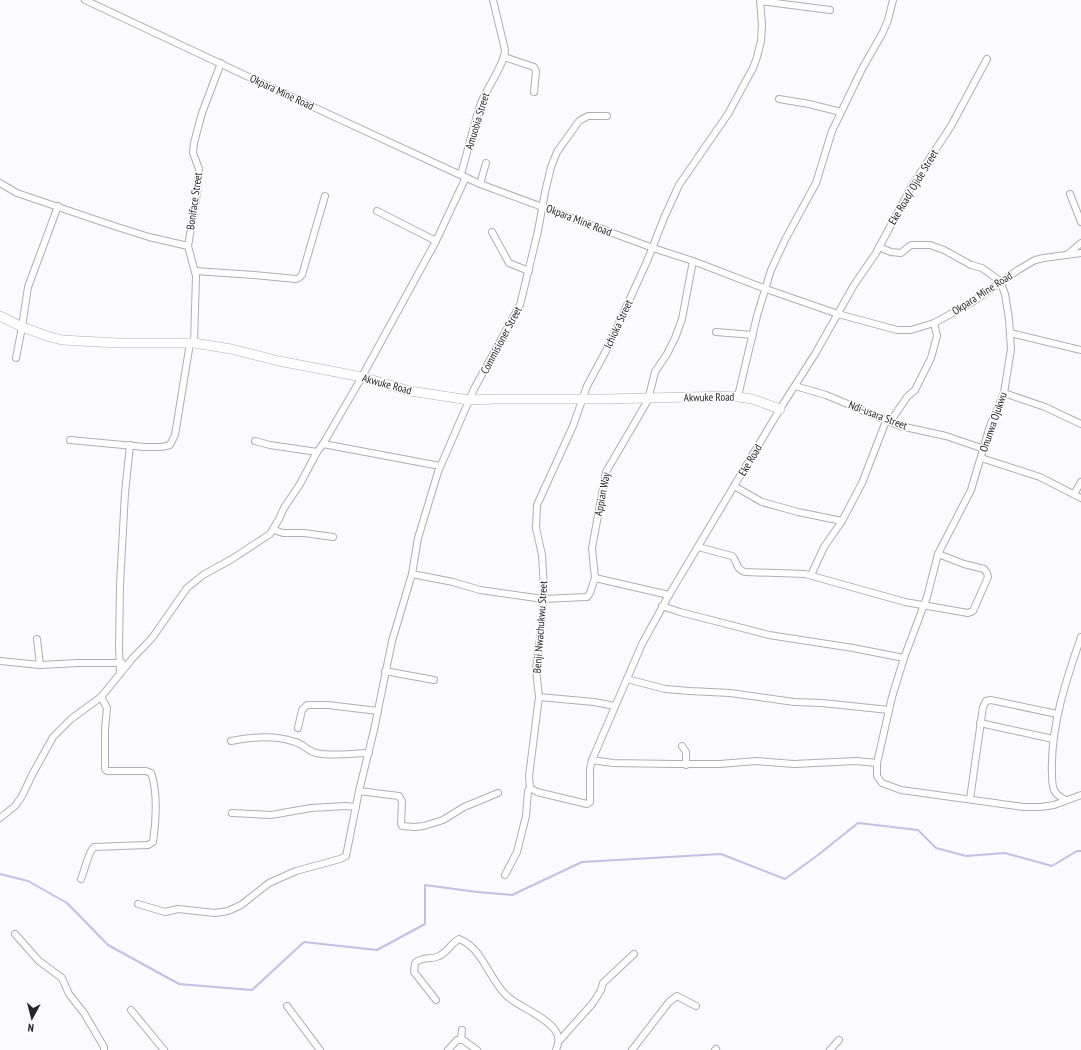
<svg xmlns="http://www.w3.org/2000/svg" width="1081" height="1050" viewBox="0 0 1081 1050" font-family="'PT Sans Narrow',sans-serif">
  <rect width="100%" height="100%" fill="#fbfafe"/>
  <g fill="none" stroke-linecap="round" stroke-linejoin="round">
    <path stroke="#c5bee5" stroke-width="2" d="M0,874L28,881L67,903L108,945L179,984L252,990L304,942L377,950L425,924V885L477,892L512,895L582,862L721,854L785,879L818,855L858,823L918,830L936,848L966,856L1005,853L1052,866L1077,851H1081"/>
    <defs>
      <g id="street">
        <path d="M85,0L270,87L480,184L653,248L693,261L766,289L838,314L897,330H911L934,323L971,303L1018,270L1035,260L1044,258L1081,253"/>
        <path d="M760,0L762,25L761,41L757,57L753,68L728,114L679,185L664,218L648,259L608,347L587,386L573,426L537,505L536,528L542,555L544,589L541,631L536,669L539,697L529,776L530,788L537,792L587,804L590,802V769L592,760L642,644L669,595L780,409L815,354L854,285L876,253L913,184L951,126L987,59"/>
        <path d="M760,1L830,10"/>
        <path d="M504,57L534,67L536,71L534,92"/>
        <path d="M779,99L809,104L841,112"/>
        <path d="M461,174C468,151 473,126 481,103C487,88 505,63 505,50L493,0"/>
        <path d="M0,183L17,193L114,226L149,237L188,246"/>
        <path d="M480,184L486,163"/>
        <path d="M1070,194L1081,222"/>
        <path d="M377,211L436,241"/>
        <path d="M492,232L509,263L529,271"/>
        <path d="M879,247L891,252L901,253L911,245H930L944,250L971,265L982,268L1000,281L1005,294L1009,319L1011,349L1004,393L990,426L971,490L938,554L927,597L904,658L892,697L877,763V776L882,783L901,790L1024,807H1041L1054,805L1081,795"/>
        <path d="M1068,254L1081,243"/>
        <path d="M195,271L254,275L296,279L299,278L302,275L325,196"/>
        <path d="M716,332L753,335"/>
        <path d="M1010,333L1081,350"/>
        <path d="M194,343L196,276L188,246L197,193L199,169L193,153L194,143L202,113L221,63"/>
        <path d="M16,358L22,327L28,287L58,206"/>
        <path d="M795,386L826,395L900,426L946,436L984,449"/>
        <path d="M1004,393L1045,407L1081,424"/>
        <path d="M738,396L757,316L771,270L786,238L816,183L832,131L862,69L883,32L888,20L893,0"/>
        <path d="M890,422L907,397L915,390L931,358L937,336L934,323"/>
        <path d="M70,440L145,447H162L170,445L175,435L190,343"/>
        <path d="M255,441L270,445L317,452"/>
        <path d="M323,444L440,466"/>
        <path d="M981,458L1040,477L1081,498"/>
        <path d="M734,486L762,502L798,512L842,521"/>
        <path d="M1074,494L1081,482"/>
        <path d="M274,530L283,533H304L333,537"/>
        <path d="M698,547L732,556C738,561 735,569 745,572L805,574L905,602L968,613L973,611L988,577L987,573L984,569L964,564L938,554"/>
        <path d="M412,574L453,582L480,590L543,599L587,597L590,593L595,578L592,548L606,472L648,400L655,372L667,354L675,338L682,319L693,261"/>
        <path d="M811,575L824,547L842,521L862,483L886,421"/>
        <path d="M595,578L669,595"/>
        <path d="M662,606L680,612L769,635L853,648L904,658"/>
        <path d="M37,639L40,665"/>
        <path d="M0,661L40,665L78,663H122"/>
        <path d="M385,671L434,680"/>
        <path d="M120,674L119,647L120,584L125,493L130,445"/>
        <path d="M627,679L665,689L690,691L730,693L794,702L822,703L889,710"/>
        <path d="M539,697L594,702L615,706"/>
        <path d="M980,723L1053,739"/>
        <path d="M298,728L302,710L307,705H328L378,711"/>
        <path d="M231,741C251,737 275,735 295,742C303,744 308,751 316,753C334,757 352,753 369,753"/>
        <path d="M682,746L686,752V765"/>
        <path d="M592,760L613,763L674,764H720L756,761L794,764L856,761L877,763"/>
        <path d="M359,791L399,796L402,801L401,824L402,826L414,827L424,826L443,820L464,807L498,793"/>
        <path d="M970,799L983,707L986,701L991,700L1057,714"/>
        <path d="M1065,800C1061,797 1056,795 1054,790C1052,785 1052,780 1052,775C1050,728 1066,680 1081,637"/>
        <path d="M232,813L271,815L311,808L345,806L356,807"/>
        <path d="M0,818L15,806L22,796L32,775L53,737L71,719L101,697L132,659L152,638L187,588L203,575L232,559L270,534L279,519L284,508L300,484L317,452L323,444L359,382L436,241L466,177"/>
        <path d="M505,875L517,852L526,816L528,791L530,788"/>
        <path d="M81,879C85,870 88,852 94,847L148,845L153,842C156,823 158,791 151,773L146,771H107L105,769V729L107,708L101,697"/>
        <path d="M138,904L165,912L178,909L215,913L228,911L241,905L269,883L296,871L340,859L346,856L359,791L374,730L392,641L412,574L418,538L438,472L474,389L520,305L538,231L545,192L551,167L557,152L579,121L588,116H607"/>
        <path d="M15,934L39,961L62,978L69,994L84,1013L104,1047V1050"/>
        <path d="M436,1000L414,972L415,963C425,955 429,961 439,956C448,952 451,943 459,939C483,948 489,980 507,996C519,1007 545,1016 555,1030C560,1037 559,1043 556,1050"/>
        <path d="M287,1006L320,1050"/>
        <path d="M131,1010L164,1050"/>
        <path d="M461,1040L462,1030"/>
        <path d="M559,1041L593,1003L601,990L603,983L634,954"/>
        <path d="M448,1050L457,1040H463L477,1050"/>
        <path d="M632,1050L669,1002L677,996L696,1006"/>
        <path d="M715,1050L716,1049"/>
        <path d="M830,1050L839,1040"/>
      </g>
      <path id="secondary" d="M0,316L22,327L50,337L62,340L118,343H194L231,349L279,361L362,377L410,391L469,400L495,399H605L731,396L752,399L780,409"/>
    </defs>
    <use href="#street" stroke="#afafb2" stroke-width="8"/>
    <use href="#secondary" stroke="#afafb2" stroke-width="10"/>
    <use href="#street" stroke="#fff" stroke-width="6"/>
    <use href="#secondary" stroke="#fff" stroke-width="9"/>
  </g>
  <g text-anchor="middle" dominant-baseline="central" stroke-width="3" stroke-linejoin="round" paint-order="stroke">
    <g font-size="11" fill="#252526" stroke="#fff">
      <text transform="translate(282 92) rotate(25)">Okpara Mine Road</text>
      <text transform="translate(477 121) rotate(-73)">Amuobia Street</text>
      <text transform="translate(913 187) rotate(-59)">Eke Road/ Ojide Street</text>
      <text transform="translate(194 201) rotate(-82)">Boniface Street</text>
      <text transform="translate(579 220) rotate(21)">Okpara Mine Road</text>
      <text transform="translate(982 293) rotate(-33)">Okpara Mine Road</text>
      <text transform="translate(618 324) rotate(-65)">Ichioka Street</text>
      <text transform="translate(501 340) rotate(-62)">Commisioner Street</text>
      <text transform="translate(387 384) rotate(15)">Akwuke Road</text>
      <text transform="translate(709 397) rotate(-1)">Akwuke Road</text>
      <text transform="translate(878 415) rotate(21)">Ndi-usara Street</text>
      <text transform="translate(993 422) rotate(-71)">Onunwa Ojukwu</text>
      <text transform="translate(750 460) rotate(-59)">Eke Road</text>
      <text transform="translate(602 494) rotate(-79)">Appian Way</text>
      <text transform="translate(540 627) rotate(-86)">Benji Nwachukwu Street</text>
    </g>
  </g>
  <g transform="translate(32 1018) rotate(187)" stroke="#ffffff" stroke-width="3" paint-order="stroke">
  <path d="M0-3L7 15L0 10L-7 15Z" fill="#252526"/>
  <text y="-6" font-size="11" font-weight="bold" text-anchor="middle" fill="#252526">N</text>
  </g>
</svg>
